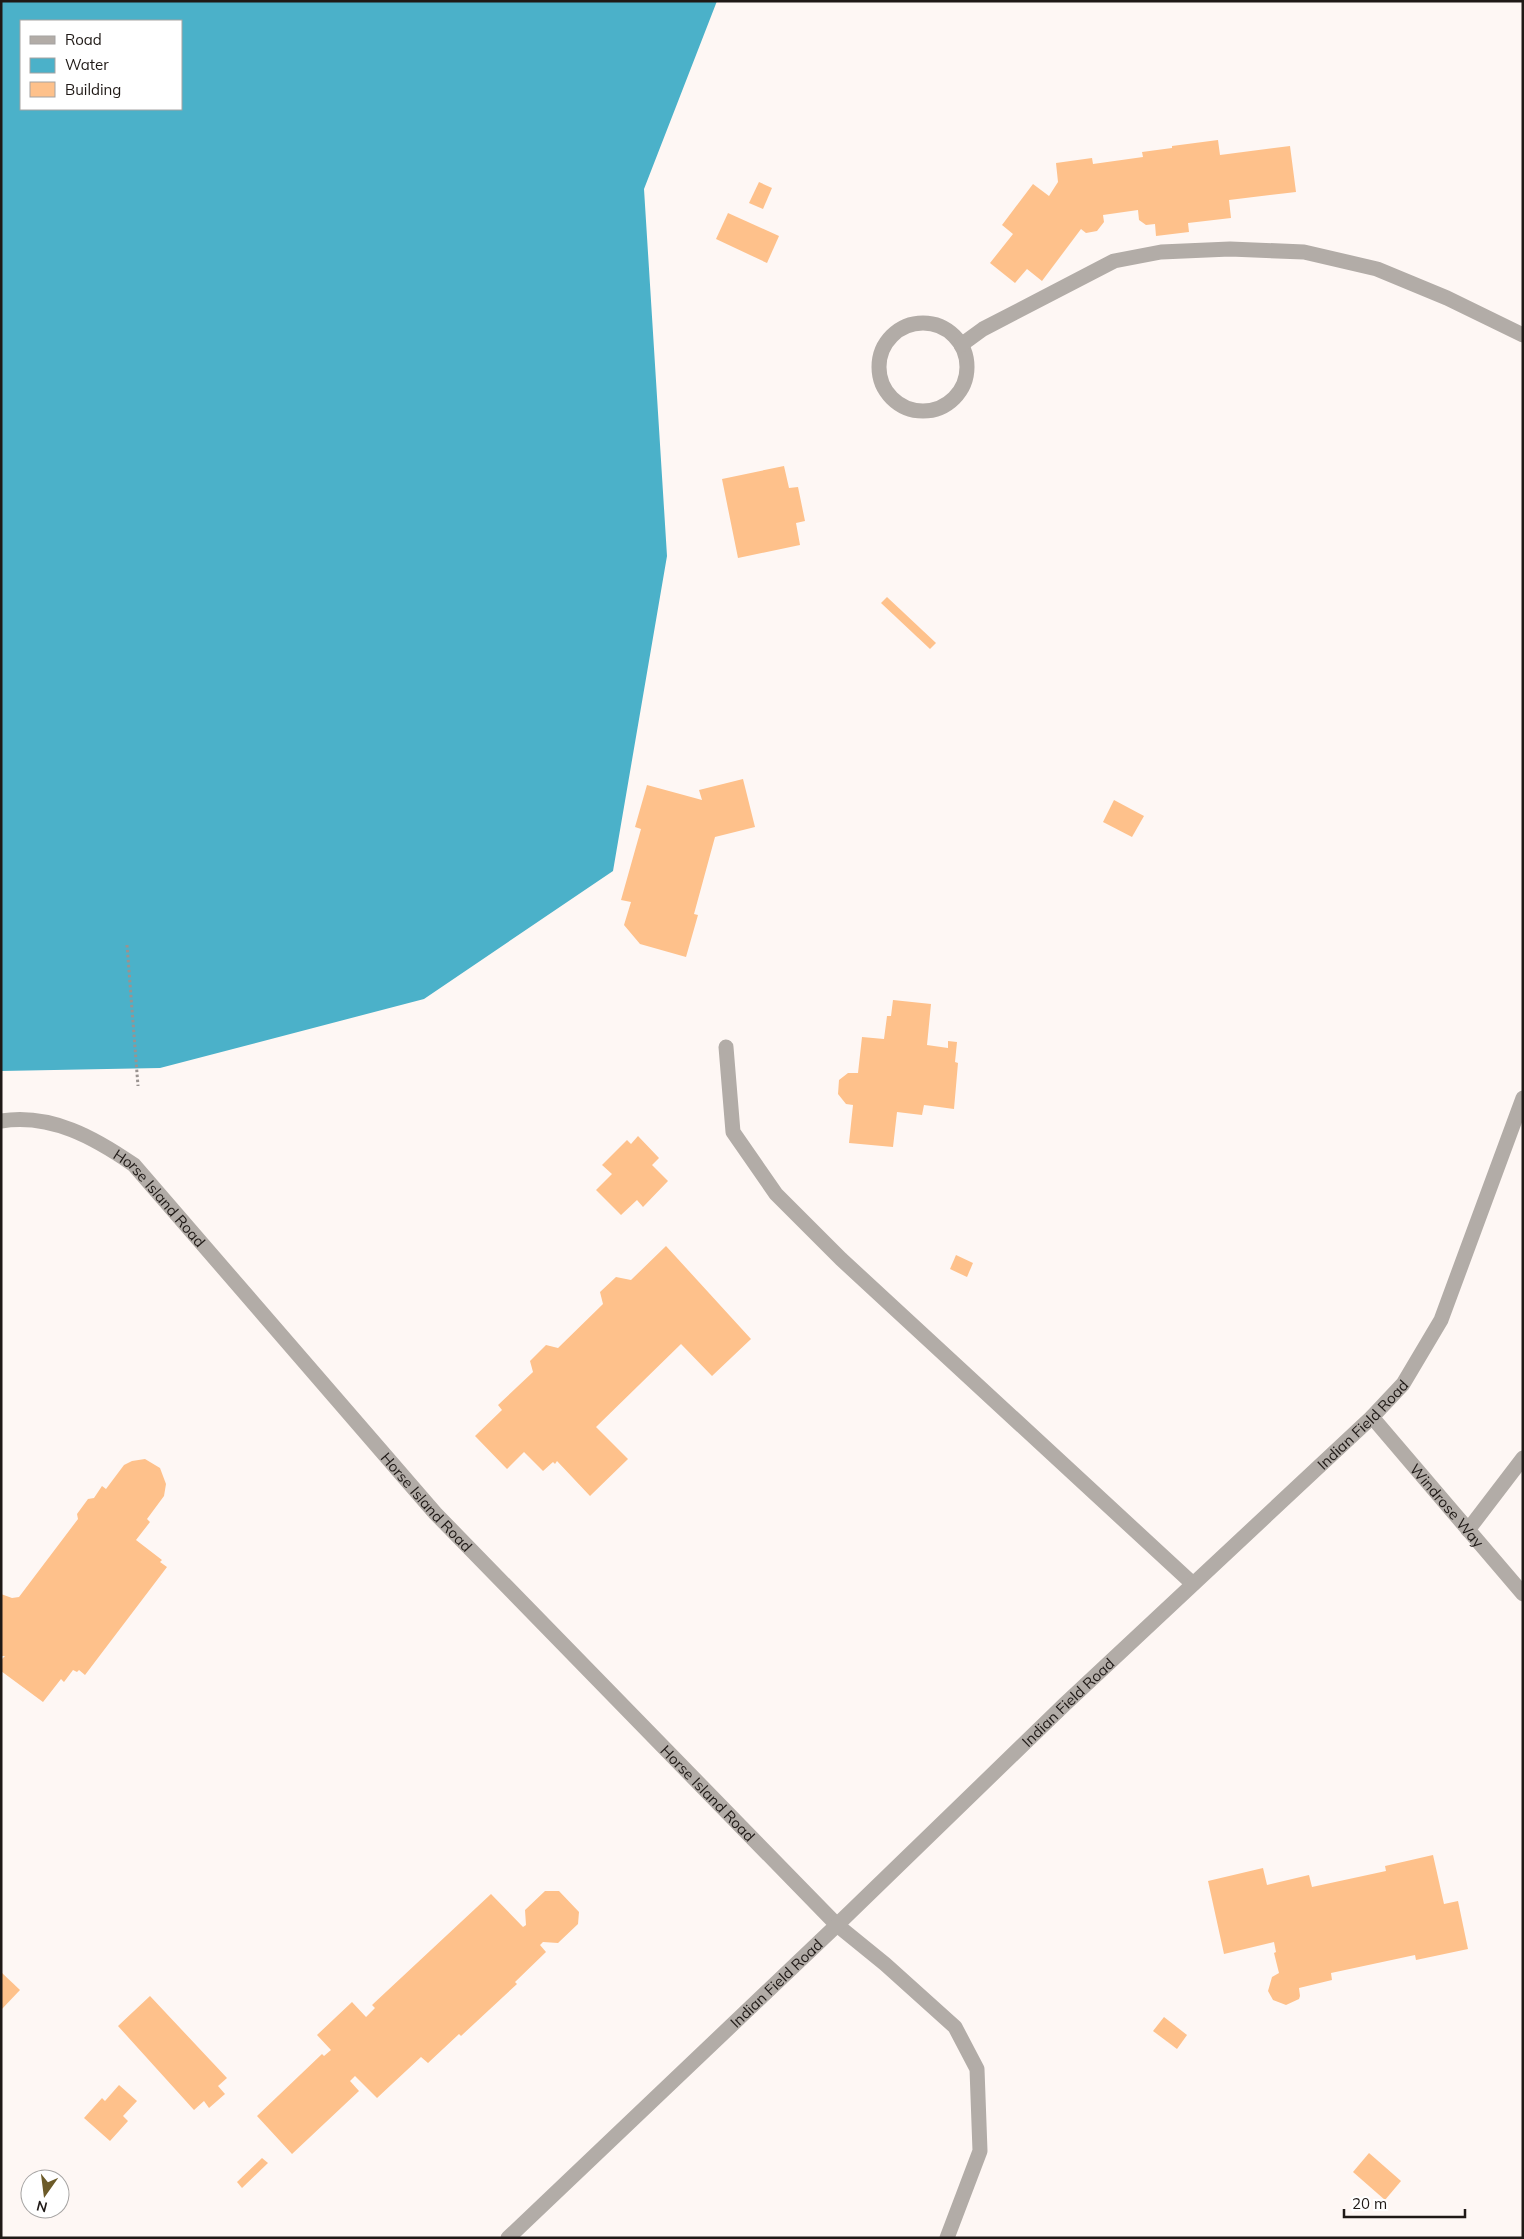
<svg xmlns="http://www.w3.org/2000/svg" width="1524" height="2239" viewBox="0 0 1524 2239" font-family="Mulish,sans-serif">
  <rect width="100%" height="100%" fill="#fef7f4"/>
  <path fill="#4bb1c9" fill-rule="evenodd" d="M1,1H717L644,189L667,556L613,871L424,999L160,1068L1,1071ZM21,21H181V109H21Z"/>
  <g fill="#fec18b">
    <path d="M1218,140L1220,155L1290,146L1296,192L1229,200L1231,218L1188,223L1189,232L1156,236L1155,224L1146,225L1139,220L1138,210L1103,215L1104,222L1097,231L1086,233L1081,229L1042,281L1027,269L1015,283L990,263L1013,234L1002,225L1033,184L1049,196L1058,182L1056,163L1092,158L1093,164L1143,157L1142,152L1172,148V146Z"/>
    <path d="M759,182L772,188L763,209L749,203Z"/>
    <path d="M728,213L779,236L767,263L716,239Z"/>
    <path d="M784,466L789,488L798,487L805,521L796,523L800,545L738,558L722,479Z"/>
    <path d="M887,597L936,643L930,649L881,603Z"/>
    <path d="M743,779L755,827L715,837L694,914L698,915L686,957L640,944L624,925L631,902L621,900L641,829L635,827L647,785L702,800L699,790Z"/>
    <path d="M1114,800L1144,816L1132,837L1103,822Z"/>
    <path d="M893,1000L931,1004L927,1045L948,1048V1041L957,1042L955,1062L958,1063L954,1109L924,1105L922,1115L897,1112L893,1147L849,1143L853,1105L846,1104L838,1094L839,1080L848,1073H858L862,1037L884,1039L887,1016H891Z"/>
    <path d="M638,1136L659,1158L652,1165L668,1181L643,1207L637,1200L621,1215L596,1190L612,1174L602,1165L627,1140L631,1144Z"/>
    <path d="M666,1246L751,1339L712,1376L681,1344L596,1427L628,1459L590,1496L557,1461L555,1464L553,1462L543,1471L524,1452L507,1469L475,1436L502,1410L498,1405L533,1372L530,1361L546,1345L558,1348L603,1304L600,1292L616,1277L631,1280Z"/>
    <path d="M956,1255L973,1263L967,1277L950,1269Z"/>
    <path d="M145,1459L160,1468L166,1484L164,1496L147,1519L150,1522L136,1540L162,1560L160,1562L167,1567L85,1675L79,1670L77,1672L73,1670L64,1682L61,1679L43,1702L1,1671V1660L5,1656H1V1594L12,1598L19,1597L78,1519L77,1514L88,1499L94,1498L102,1486L106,1489L124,1465L132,1461Z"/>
    <path d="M1433,1855L1444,1904L1458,1901L1468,1949L1416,1960L1415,1955L1331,1973L1332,1980L1299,1988L1300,1996L1299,1999L1286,2005L1273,2000L1268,1991L1272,1977L1279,1973L1274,1953L1276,1952L1274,1942L1224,1954L1208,1881L1263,1868L1267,1885L1309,1875L1312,1887L1386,1871L1385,1866Z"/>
    <path d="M545,1891H559L579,1912L578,1924L558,1943L543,1942L540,1945L546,1952L515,1982L517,1984L461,2036L459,2034L428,2063L421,2057L377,2098L355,2076L350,2081L359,2091L292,2154L257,2116L322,2054L324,2056L331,2050L317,2035L352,2002L366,2017L375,2008L372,2005L491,1894L523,1927L526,1925L525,1910Z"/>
    <path d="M1,1972L20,1990L1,2010Z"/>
    <path d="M150,1996L227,2078L218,2086L225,2094L209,2108L204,2101L194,2110L118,2026Z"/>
    <path d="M1164,2017L1187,2035L1177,2049L1153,2031Z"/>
    <path d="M119,2085L137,2101L123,2116L128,2121L110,2141L84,2118L102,2098L105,2101Z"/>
    <path d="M1369,2153L1401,2181L1385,2200L1353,2172Z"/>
    <path d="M262,2158L268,2163L242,2188L237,2182Z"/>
  </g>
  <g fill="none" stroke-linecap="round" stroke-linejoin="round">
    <path stroke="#9a9390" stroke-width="3" stroke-dasharray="2.5 2.5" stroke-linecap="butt" d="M127,945L138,1086"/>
    <g stroke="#b2aca7" stroke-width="15">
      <circle cx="923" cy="367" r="44"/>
      <path d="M961,345L983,329L1114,261L1161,252L1230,249L1304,252L1377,269L1447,298L1523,335"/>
      <path d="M726,1047L733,1132L776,1194L841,1259L1193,1584"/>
      <path id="s1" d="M1,1121C51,1113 95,1138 134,1165L435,1513L837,1925L885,1964L955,2027L977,2069L980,2151L947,2238"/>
      <path d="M1468,1530L1523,1458"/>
    </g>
    <g stroke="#b2aca7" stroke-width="15">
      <path id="s2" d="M1372,1417L1523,1594"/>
      <path id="s3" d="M508,2238L837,1925L1065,1704L1372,1417L1403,1384L1441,1320L1523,1098"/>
    </g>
  </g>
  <g text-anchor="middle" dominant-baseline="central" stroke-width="5" stroke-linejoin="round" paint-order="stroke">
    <g font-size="15" fill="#1f1916" stroke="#fff">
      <text stroke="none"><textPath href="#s1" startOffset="185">Horse Island Road</textPath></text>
      <text stroke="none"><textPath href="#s3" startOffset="1180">Indian Field Road</textPath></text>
      <text stroke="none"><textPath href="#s1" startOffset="590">Horse Island Road</textPath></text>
      <text stroke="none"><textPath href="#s2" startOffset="116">Windrose Way</textPath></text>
      <text stroke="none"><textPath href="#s3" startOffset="775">Indian Field Road</textPath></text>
      <text stroke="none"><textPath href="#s1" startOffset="995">Horse Island Road</textPath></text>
      <text stroke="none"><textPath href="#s3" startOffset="370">Indian Field Road</textPath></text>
    </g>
  </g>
  <rect width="1524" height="2239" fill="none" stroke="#1f1916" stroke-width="5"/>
  <rect x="20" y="20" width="162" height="90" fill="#ffffff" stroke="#a5a3a2"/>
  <rect x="30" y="36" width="25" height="8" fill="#b2aca7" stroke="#a5a3a2"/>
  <text x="65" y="45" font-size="15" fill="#1f1916">Road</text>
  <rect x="30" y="58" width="25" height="15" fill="#4bb1c9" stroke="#a5a3a2"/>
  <text x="65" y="70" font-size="15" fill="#1f1916">Water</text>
  <rect x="30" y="82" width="25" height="15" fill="#fec18b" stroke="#a5a3a2"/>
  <text x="65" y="95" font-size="15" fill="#1f1916">Building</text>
  <g transform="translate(45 2194) rotate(194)"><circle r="24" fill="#ffffff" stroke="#a5a3a2"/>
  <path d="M0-4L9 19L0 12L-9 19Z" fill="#6c5b29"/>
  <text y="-8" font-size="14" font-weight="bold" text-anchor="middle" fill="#1f1916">N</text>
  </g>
  <path d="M1344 2209v8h121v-8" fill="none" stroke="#1f1916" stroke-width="2.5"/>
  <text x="1352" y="2209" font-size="15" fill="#1f1916" stroke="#ffffff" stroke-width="4" paint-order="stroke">20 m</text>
</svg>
